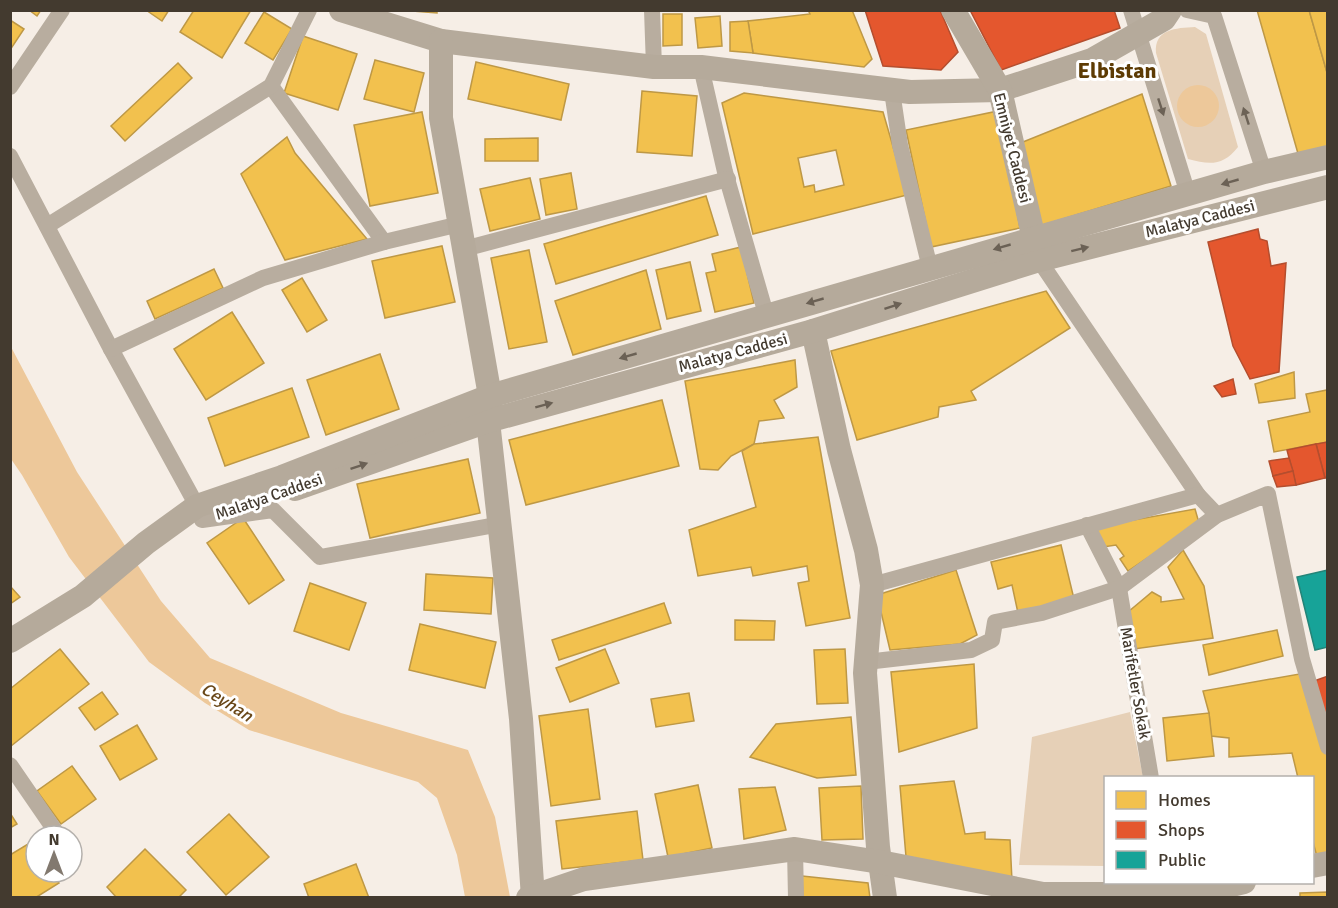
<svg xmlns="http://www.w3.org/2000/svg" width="1338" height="908" viewBox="0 0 1338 908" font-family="Signika,sans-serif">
  <rect width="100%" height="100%" fill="#f6eee6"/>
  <g fill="#e6d0b7">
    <path d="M1195,27L1206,34L1238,147C1223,166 1210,165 1188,159L1156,53C1154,29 1176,28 1195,27Z"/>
    <path d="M1130,712L1143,777L1106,778L1105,866L1019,865L1032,737Z"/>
  </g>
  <g fill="#edc89a">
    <circle cx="1198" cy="106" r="21"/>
    <path d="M10,345L77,472L161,601L210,658L341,713L468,750L495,817L510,897H465L457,855L437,798L418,782L249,730L205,703L149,662L69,557L22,475L11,459Z"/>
  </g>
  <g fill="#f2c14e" stroke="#be9845" stroke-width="1.5" fill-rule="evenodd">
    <path d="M29,10H41L37,16Z"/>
    <path d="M146,10H169L162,21Z"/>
    <path d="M194,10H251L222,58L180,32Z"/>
    <path d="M399,10H437V13Z"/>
    <path d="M808,10H852L872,59L864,67L753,53L748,21L810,14Z"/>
    <path d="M1257,10H1309L1328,76V149L1299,157Z"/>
    <path d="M1309,10H1328V76Z"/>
    <path d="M264,12L292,29L273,60L245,43Z"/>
    <path d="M663,14H682V45L663,46Z"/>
    <path d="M720,16L722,46L698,48L695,18Z"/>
    <path d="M10,20L24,29L10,50Z"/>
    <path d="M748,21L753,53L730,51V22Z"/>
    <path d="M303,36L357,54L338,110L284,93Z"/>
    <path d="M375,60L424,73L414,112L364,99Z"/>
    <path d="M476,62L569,84L561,120L468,99Z"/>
    <path d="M178,63L192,78L125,141L111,126Z"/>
    <path d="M642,91L697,96L692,156L637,152Z"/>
    <path d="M744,93L883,112L907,195L753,234L722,103ZM836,150L844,185L815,192L814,185L804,187L798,158Z"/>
    <path d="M1142,94L1171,186L1040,226L1018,144Z"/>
    <path d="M998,111L1020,228L931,247L906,130Z"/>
    <path d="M422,112L438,193L370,206L354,125Z"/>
    <path d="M287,137L295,153L367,239L285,260L241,174Z"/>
    <path d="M538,138V161H485V139Z"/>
    <path d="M571,173L577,209L546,215L540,179Z"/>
    <path d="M530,178L540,219L490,231L480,189Z"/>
    <path d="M706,196L718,235L556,284L544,244Z"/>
    <path d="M442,246L455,302L385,318L372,261Z"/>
    <path d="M741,247L754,303L715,312L706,273L716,271L712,254Z"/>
    <path d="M529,250L547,342L509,349L491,258Z"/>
    <path d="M690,262L701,311L667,319L656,270Z"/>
    <path d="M214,269L223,288L155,319L147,301Z"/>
    <path d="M646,270L661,329L573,355L555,301Z"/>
    <path d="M302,278L327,320L307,332L282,290Z"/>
    <path d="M1046,291L1070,328L971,391L976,400L939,407L938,417L857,440L831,351Z"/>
    <path d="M232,312L264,363L206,400L174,349Z"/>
    <path d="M380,354L399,409L326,435L307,380Z"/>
    <path d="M795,360L797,387L774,400L784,418L759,421L754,444L731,456L718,470L700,469L685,381Z"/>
    <path d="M1294,372L1295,398L1259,403L1255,384Z"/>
    <path d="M292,388L309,437L225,466L208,418Z"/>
    <path d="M1327,390L1328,442L1274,452L1268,421L1310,412L1306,394Z"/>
    <path d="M662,400L679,466L526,505L509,440Z"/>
    <path d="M818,437L850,618L806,626L798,583L809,581L807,566L753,576L751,567L698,576L689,530L756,507L742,451L754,444Z"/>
    <path d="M468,459L480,513L370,538L357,484Z"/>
    <path d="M1195,509L1199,523L1128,571L1120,559L1124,556L1116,545L1103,547L1094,527Z"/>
    <path d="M243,518L284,580L249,604L207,543Z"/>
    <path d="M1061,545L1074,599L1018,613L1012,585L998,589L991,562Z"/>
    <path d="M1183,550L1204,586L1213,638L1134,649L1128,612L1152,592L1161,597V602L1184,599L1168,567Z"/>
    <path d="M956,570L977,635L960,644L890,650L877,595Z"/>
    <path d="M426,574L493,578L491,614L424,610Z"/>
    <path d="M310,583L366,603L349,650L294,631Z"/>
    <path d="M10,586L20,597L10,604Z"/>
    <path d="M664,603L671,623L559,660L552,640Z"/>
    <path d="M735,620L775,621L774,640H735Z"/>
    <path d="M420,624L496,642L485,688L409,670Z"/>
    <path d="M1277,630L1283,656L1209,675L1203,645Z"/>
    <path d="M60,649L89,684L11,746L10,689Z"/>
    <path d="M605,649L619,683L570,702L556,668Z"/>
    <path d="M845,649L848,703L817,704L814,650Z"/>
    <path d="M974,664L977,728L899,752L891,672Z"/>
    <path d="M1305,673L1328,758V867L1320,868L1312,838V778H1298L1292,753L1229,757V738L1211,736L1209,713L1203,691Z"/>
    <path d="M102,692L118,714L95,730L79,708Z"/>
    <path d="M689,693L694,721L656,727L651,699Z"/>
    <path d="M588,709L600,799L551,806L539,716Z"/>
    <path d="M1209,713L1214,756L1167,761L1163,718Z"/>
    <path d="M851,717L856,775L817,778L750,757L776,724Z"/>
    <path d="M137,725L157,759L120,780L100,746Z"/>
    <path d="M72,766L96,799L61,824L37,791Z"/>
    <path d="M954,781L965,834L985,832V839L1010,840L1012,881L906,857L900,786Z"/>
    <path d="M698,785L712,848L668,857L655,794Z"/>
    <path d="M861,786L863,839L822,840L819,788Z"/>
    <path d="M775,787L786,830L744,839L739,789Z"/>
    <path d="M637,811L643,860L562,869L556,821Z"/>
    <path d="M10,813L17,824L10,828Z"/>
    <path d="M229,814L269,857L226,895L187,852Z"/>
    <path d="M33,841L36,846V872H52L59,883L35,898H10V855Z"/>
    <path d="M145,849L186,890L178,898H117L107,887Z"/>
    <path d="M356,864L369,898H309L304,884Z"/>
    <path d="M802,876L868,883L870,898H803Z"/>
    <path d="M1328,892V898H1300V893Z"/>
  </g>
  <g fill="#e4572e" stroke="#b44e2e" stroke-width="1.5">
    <path d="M865,10H940L958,52L941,70L883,66Z"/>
    <path d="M970,10H1114L1120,28L1001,70Z"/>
    <path d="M1258,229L1260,239L1267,241L1271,266L1286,263L1279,372L1250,379L1233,346L1208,242Z"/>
    <path d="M1233,379L1236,394L1222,397L1214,386Z"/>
    <path d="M1328,442V477L1325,478L1316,444Z"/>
    <path d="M1316,444L1325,478L1296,485L1287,450Z"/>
    <path d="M1289,458L1293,471L1273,476L1269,461Z"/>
    <path d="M1293,471L1296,485L1277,487L1273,476Z"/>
    <path d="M1328,676V723L1314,681Z"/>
  </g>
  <path fill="#17a398" stroke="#248478" stroke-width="1.5" d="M1328,570V647L1315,650L1297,577Z"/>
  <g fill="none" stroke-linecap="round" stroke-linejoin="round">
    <g stroke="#b8ad9f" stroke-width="16">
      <path d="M652,10L654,67"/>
      <path d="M1131,10L1188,194"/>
      <path d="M1187,10L1214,16L1264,172"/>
      <path d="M701,67L725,172L766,314"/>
      <path d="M271,86L384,242"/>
      <path d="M10,87L62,10"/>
      <path d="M892,91L900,145L930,268"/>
      <path d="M10,156L111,349L197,506L202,520L273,510L320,557L501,524"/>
      <path d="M47,226L271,86L309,10"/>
      <path d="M464,249L728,179"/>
      <path d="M1039,260L1198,495L1217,515"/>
      <path d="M111,349L263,278L384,242L460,224"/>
      <path d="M1087,525L1119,588L1151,778"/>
      <path d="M872,585L1198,495"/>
      <path d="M866,662L971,650L992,640L995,622L1042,613L1119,588L1217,515L1268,494L1302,659L1328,747"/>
      <path d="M10,765L54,829"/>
      <path d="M795,849L796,898"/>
    </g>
    <g stroke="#b5aa9b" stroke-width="24">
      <path d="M341,10L441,41L654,67H701L910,92L1000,90L1092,60L1164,19L1170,10"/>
      <path d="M953,10L1000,90L1037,252"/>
      <path d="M441,41V118L490,396L488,421L521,719L533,898"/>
      <path d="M813,331L839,450L866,550L872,585L865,673L878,847L885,898"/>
      <path d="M295,489L488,421L813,331L1039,260L1328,187"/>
      <path d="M10,641L83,596L146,543L197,506L282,477L490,396L1264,172L1328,157"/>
      <path d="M1312,866L1328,863"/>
      <path d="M528,898L584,879L795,849L880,862L1043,894H1149L1206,891L1244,882"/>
    </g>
  </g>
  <defs><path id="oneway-solid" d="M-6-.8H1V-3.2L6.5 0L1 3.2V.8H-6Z" transform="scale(1.5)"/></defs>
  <g fill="#6c6256">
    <use href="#oneway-solid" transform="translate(1161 107) rotate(72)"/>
    <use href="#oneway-solid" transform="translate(1246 116) rotate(-108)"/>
  </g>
  <g fill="#6b6155">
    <use href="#oneway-solid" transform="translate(1230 182) rotate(164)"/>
    <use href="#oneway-solid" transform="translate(1002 247) rotate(164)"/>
    <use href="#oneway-solid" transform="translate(1080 249) rotate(-14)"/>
    <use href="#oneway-solid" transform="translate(815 301) rotate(164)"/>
    <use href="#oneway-solid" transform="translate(893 306) rotate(-18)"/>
    <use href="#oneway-solid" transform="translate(628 356) rotate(164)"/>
    <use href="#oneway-solid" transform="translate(544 405) rotate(-15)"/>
    <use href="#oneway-solid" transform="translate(359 466) rotate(-19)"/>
  </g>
  <g text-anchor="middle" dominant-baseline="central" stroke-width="6" stroke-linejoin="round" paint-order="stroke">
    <g font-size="16" fill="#433a2f" stroke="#fff">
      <text transform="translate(1012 148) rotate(76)">Emniyet Caddesi</text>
      <text transform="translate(1200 219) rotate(-14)">Malatya Caddesi</text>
      <text transform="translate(733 353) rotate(-15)">Malatya Caddesi</text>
      <text transform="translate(269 497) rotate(-19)">Malatya Caddesi</text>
      <text transform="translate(1135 683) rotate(80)">Marifetler Sokak</text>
    </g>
    <g font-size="18" font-style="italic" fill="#6a4819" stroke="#fff">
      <text transform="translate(227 702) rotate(32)">Ceyhan</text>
    </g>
    <g font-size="22" font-weight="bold" fill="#5d3b04" stroke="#fff">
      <text x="1117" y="70">Elbistan</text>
    </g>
  </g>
  <rect width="1338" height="908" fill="none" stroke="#433a2f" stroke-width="24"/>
  <rect x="1104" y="776" width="210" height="108" fill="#ffffff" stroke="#b4b0ac" stroke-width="1.5"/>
  <rect x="1116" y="791" width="30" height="18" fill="#f2c14e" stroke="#b4b0ac" stroke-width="1.5"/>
  <text x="1158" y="806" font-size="18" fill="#433a2f">Homes</text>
  <rect x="1116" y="821" width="30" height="18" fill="#e4572e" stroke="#b4b0ac" stroke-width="1.5"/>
  <text x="1158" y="836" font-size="18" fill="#433a2f">Shops</text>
  <rect x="1116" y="851" width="30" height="18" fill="#17a398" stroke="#b4b0ac" stroke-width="1.5"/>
  <text x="1158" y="866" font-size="18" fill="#433a2f">Public</text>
  <g transform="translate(54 854)"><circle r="28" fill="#ffffff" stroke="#b4b0ac" stroke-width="1.5"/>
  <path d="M0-4.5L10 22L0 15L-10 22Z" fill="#82796f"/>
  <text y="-9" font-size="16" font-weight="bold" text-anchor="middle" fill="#433a2f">N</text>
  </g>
</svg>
